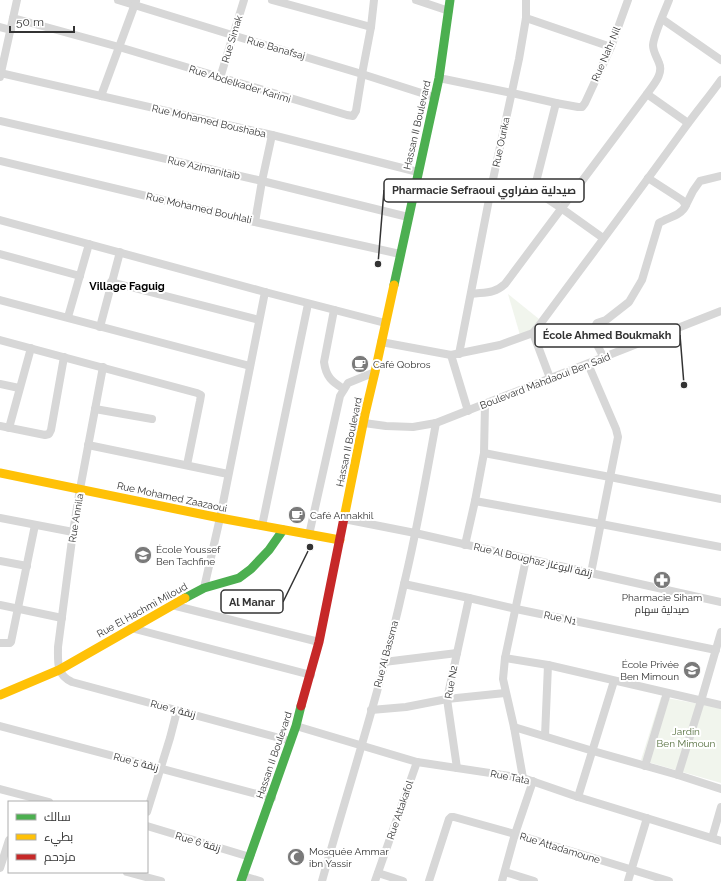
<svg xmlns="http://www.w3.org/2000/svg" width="721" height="881" viewBox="0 0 721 881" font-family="Raleway,Cairo,sans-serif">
  <rect width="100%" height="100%" fill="#fff"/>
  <g fill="#f1f5ed">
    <path d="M508,294L539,319L533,330L520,335Z"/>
    <path d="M661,697L721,708V783L641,760Z"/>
  </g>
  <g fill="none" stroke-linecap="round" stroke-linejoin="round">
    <g stroke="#d7d7d7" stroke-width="8">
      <path d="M118,0L232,35L362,74L434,97"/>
      <path d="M272,0L371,27"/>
      <path d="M416,0L449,11"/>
      <path d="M13,18L119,47L347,115L353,116L356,111L362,74L371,27L374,0"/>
      <path d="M526,18L611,47"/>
      <path d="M662,19L721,60"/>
      <path d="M0,27L11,30"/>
      <path d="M0,73L272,135L418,172"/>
      <path d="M0,77L17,0"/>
      <path d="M220,78L244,0"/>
      <path d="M439,78L512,93L556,103L578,107H582L585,103L611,47L628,0"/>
      <path d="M647,94L688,123"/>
      <path d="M101,96L136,1"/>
      <path d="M0,121L262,181L408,217"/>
      <path d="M0,161L255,222L400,254"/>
      <path d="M492,184L534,190L561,208L603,238"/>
      <path d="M534,190L556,103"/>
      <path d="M686,205L693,191L700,181L721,176"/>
      <path d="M0,220L265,292L385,323"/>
      <path d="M255,222L262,181L272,135"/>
      <path d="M0,254L80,276"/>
      <path d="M111,282L259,320"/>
      <path d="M471,294C485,292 494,294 505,284L647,94C653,85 664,74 659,63C657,57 653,52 653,45C654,34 665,11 669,0"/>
      <path d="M0,300L250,366"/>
      <path d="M334,310L324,362C326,377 332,382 344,389"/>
      <path d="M68,317L89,244"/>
      <path d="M100,327L120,252"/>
      <path d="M533,333L550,378"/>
      <path d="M0,340L197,393L201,395L200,401L187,465"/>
      <path d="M381,342L451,355L500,345L533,333L541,323C589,258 637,194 684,129C696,112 709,97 721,80"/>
      <path d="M459,354L492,184L519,59L526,18V0"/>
      <path d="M451,355L468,411"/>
      <path d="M604,358L594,339L593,330L597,323L606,320L629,302L642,280L659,223C669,217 681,216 686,205L682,200L648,178"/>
      <path d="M588,364L616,429L618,437L591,573"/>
      <path d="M103,367L80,489L73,532L58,647C58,662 56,675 72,682L291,741"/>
      <path d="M0,384L19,388"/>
      <path d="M95,409L152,419"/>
      <path d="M364,423L386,426L413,427L436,423L721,311"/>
      <path d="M0,426L45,435L49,434L51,430L64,357"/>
      <path d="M9,428L31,348"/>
      <path d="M88,445L228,474"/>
      <path d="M484,453L610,477L721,499"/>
      <path d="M475,501L601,524L721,547"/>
      <path d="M0,518L73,532"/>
      <path d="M344,519L415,533L591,573L721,602"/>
      <path d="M262,526L308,304"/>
      <path d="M309,535L340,396L348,383L375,372"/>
      <path d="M465,545L475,501L484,453L485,405"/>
      <path d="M0,561L27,566"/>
      <path d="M404,584L469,598L516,609L716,650"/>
      <path d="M204,588L220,518L265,292"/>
      <path d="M0,605L62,618"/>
      <path d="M172,605L319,642"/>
      <path d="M131,628L311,675"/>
      <path d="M0,643H10L11,642L35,525"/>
      <path d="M505,658L548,665L721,705"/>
      <path d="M384,662L457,653"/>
      <path d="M371,710L406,707L447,699L505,693"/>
      <path d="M0,726L272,798"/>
      <path d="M296,726L417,762L523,778L578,797L721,841"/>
      <path d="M514,727L593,751L678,775L721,789"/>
      <path d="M545,736L548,665"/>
      <path d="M645,766L667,693"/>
      <path d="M457,768L447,699L469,598"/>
      <path d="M678,775L701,701L721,632"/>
      <path d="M523,778L514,727L503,679L505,658L526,559"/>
      <path d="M0,789L49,802"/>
      <path d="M578,797L614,681"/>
      <path d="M147,812L170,738L177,711"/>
      <path d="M147,826L250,857"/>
      <path d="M712,838L721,807"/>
      <path d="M0,868L9,840"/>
      <path d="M127,872L161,881"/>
      <path d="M505,872L534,881"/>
      <path d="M378,873L403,881"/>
      <path d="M243,876L260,881"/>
      <path d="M322,881C350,782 382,684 404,584C417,531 426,477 436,423"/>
      <path d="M375,881L417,762"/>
      <path d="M429,881L449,819L451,817H454L515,834L669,881"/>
      <path d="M502,881L515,834L533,781"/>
      <path d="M628,881L647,818"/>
    </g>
    <g stroke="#4caf50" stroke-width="9">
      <path d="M394,285L439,78L450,0"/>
      <path d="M185,598L204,588L239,578L251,569L269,550L283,530"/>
      <path d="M241,881L296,726L301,706"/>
    </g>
    <g stroke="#ffc107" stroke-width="9">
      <path d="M0,473L220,518L340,540"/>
      <path d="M344,518L365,414L375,372L394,285"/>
      <path d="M0,695L59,670L185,598"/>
    </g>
    <path stroke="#c62828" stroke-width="9" d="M301,706L319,642L344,518"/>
  </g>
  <defs>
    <symbol id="cafe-disc" viewBox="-11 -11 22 22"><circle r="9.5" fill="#7a7a7a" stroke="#fff"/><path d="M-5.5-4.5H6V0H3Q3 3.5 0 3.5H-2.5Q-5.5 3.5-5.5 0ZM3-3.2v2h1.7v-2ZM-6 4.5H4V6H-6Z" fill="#fff"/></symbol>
    <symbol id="school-disc" viewBox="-11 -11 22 22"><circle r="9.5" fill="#7a7a7a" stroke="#fff"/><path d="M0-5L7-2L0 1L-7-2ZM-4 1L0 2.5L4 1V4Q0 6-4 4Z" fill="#fff"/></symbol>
    <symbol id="pharmacy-disc" viewBox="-11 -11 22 22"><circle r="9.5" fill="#7a7a7a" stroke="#fff"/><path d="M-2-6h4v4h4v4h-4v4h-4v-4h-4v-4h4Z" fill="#fff"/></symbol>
    <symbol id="mosque-disc" viewBox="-11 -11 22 22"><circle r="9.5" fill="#7a7a7a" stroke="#fff"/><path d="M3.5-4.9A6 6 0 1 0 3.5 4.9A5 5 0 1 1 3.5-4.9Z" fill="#fff"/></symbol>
  </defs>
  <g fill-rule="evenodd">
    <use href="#cafe-disc" x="350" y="354" width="20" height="20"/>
    <use href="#cafe-disc" x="287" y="505" width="20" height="20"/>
    <use href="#school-disc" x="133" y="545" width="20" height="20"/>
    <use href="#pharmacy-disc" x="652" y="570" width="20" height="20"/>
    <use href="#school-disc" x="682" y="660" width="20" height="20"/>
    <use href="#mosque-disc" x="286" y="847" width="20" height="20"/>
  </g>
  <g text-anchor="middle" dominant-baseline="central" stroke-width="4" stroke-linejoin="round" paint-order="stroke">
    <g font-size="10" fill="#333" stroke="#fff">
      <text transform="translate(232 39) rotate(-73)">Rue Simak</text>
      <text transform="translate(276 48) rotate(16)">Rue Banafsaj</text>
      <text transform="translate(606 54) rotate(-67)">Rue Nahr Nil</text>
      <text transform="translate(240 84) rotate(17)">Rue Abdelkader Karimi</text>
      <text transform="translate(209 121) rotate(13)">Rue Mohamed Boushaba</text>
      <text transform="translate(417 125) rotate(-77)">Hassan II Boulevard</text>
      <text transform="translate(501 142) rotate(-78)">Rue Ourika</text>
      <text transform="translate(204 168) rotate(13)">Rue Azimanitaib</text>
      <text transform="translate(199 208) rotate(13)">Rue Mohamed Bouhlali</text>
      <text transform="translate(545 381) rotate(-21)">Boulevard Mahdaoui Ben Said</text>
      <text transform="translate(349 442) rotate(-78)">Hassan II Boulevard</text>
      <text transform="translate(172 497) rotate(12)">Rue Mohamed Zaazaoui</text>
      <text transform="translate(76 518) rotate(-81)">Rue Annila</text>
      <text transform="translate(533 560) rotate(13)">Rue Al Boughaz زنقة البوغاز</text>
      <text transform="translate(142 610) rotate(-29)">Rue El Hachmi Miloud</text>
      <text transform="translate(560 618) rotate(12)">Rue N1</text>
      <text transform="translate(386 654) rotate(-75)">Rue Al Bassma</text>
      <text transform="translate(451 682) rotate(-80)">Rue N2</text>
      <text transform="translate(173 709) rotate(15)">Rue 4 زنقة</text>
      <text transform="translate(274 755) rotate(-71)">Hassan II Boulevard</text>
      <text transform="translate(136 762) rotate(15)">Rue 5 زنقة</text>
      <text transform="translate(510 777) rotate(11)">Rue Tata</text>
      <text transform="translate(400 810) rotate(-71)">Rue Attakafol</text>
      <text transform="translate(198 842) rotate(17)">Rue 6 زنقة</text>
      <text transform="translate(560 848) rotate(17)">Rue Attadamoune</text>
    </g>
    <g font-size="10" fill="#333" stroke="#fff" text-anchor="start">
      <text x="373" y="364">Café Qobros</text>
      <text x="310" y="515">Café Annakhil</text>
      <text x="156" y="549">École Youssef<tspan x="156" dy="12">Ben Tachfine</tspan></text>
      <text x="662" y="597" text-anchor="middle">Pharmacie Siham<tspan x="662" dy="12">صيدلية سهام</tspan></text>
      <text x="679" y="664" text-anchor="end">École Privée<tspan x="679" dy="12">Ben Mimoun</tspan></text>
      <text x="309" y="851">Mosquée Ammar<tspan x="309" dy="12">ibn Yassir</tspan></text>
    </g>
    <g font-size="10" fill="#56703f" stroke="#fff">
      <text x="686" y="731">Jardin<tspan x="686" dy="12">Ben Mimoun</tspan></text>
    </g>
    <g font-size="11" font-weight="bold" fill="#000" stroke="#fff">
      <text x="127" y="286">Village Faguig</text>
    </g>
  </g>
  <path fill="none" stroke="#333" stroke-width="1.5" d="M378 264L384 190M684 385L680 335M310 547L283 602"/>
  <g fill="#333" stroke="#fff" stroke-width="1.5">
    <circle cx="378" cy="264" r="4"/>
    <circle cx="684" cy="385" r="4"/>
    <circle cx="310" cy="547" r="4"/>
  </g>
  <g fill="#fff" stroke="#333" stroke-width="1.5">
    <rect x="384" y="179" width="200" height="23" rx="4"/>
    <rect x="535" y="324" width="145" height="23" rx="4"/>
    <rect x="221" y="590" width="62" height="23" rx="4"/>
  </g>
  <g font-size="11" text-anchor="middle" font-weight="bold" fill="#333">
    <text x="484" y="194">Pharmacie Sefraoui صيدلية صفراوي</text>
    <text x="607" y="339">École Ahmed Boukmakh</text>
    <text x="252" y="606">Al Manar</text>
  </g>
  <rect x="8" y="801" width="140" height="72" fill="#ffffff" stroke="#adadad"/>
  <rect x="16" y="814" width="20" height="6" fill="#4caf50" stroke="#adadad"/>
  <text x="44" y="821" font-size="12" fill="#333333">سالك</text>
  <rect x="16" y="834" width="20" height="6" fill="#ffc107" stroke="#adadad"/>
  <text x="44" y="841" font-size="12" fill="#333333">بطيء</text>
  <rect x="16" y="854" width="20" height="6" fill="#c62828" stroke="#adadad"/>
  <text x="44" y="861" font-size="12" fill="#333333">مزدحم</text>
  <path d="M10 26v6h64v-6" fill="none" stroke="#333333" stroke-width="2"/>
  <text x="16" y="26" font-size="12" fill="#333333" stroke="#ffffff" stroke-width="3" paint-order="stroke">50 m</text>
</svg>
